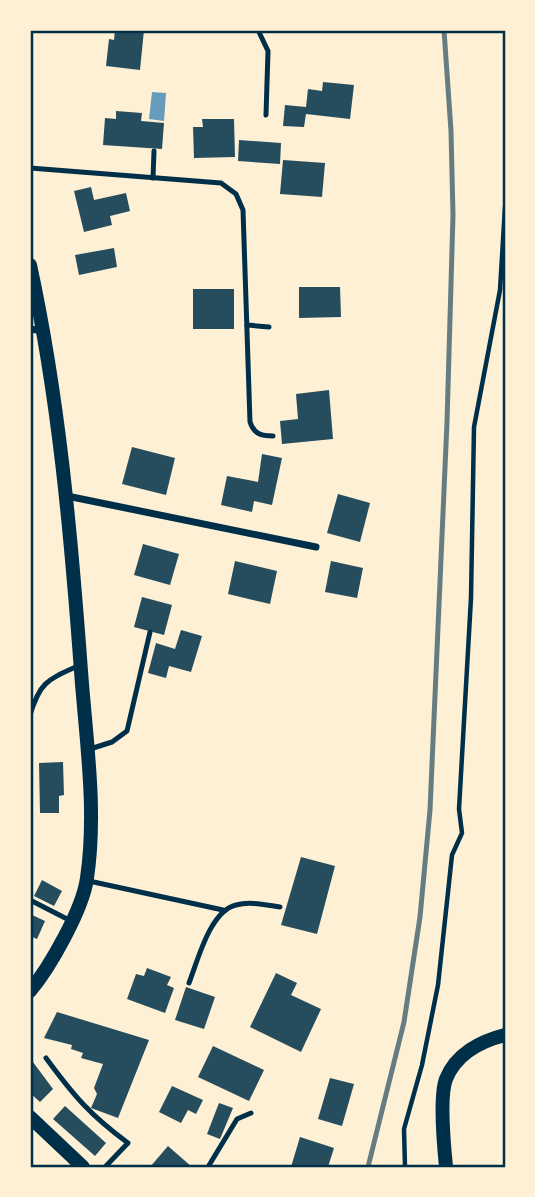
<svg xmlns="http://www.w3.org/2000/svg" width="535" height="1197" viewBox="0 0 535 1197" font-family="'Nunito Sans',sans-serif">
  <rect width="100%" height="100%" fill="#fdf0d5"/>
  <path fill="#669bbc" d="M152,92L166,93L164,121L149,119Z"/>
  <g fill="#264d5e">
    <path d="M115,30H144L140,70L106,66L109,39L114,40Z"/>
    <path d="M323,82L354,85L350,119L306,114L304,127L283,126L285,105L306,107L308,89L322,91Z"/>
    <path d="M116,111L142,113L141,121L164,123L162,149L103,145L105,118L116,119Z"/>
    <path d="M202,119H234L235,157L194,158L193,127H203Z"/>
    <path d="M239,140L281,143L280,164L238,161Z"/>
    <path d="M283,160L325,163L322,197L280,194Z"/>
    <path d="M91,187L94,200L126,193L130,211L110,216L112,225L84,232L74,191Z"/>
    <path d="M114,248L117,267L79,275L75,255Z"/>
    <path d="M299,287H340L341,317L299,318Z"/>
    <rect x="193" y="289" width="41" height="40"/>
    <path d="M329,390L333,439L282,444L280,421L298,419L296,394Z"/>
    <path d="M132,447L175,458L166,495L122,484Z"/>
    <path d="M262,454L282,458L272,505L254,501L252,512L221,505L227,476L258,482Z"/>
    <path d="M338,494L370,503L360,542L327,533Z"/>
    <path d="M143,544L179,554L170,585L134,575Z"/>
    <path d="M235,561L277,571L270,604L228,594Z"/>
    <path d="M331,561L363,568L357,598L325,592Z"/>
    <path d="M142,597L172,605L164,635L134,627Z"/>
    <path d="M181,630L202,636L191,672L169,666L166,678L148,673L156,643L175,649Z"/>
    <path d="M63,762L64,795L59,796V813H40L39,763Z"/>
    <path d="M301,857L335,866L317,934L281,925Z"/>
    <path d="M42,880L62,891L54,906L34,896Z"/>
    <path d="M30,914L45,921L37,939L30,936Z"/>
    <path d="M147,968L171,977L167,985L174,988L165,1013L127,999L136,974L144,976Z"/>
    <path d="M276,973L297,983L291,995L321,1009L301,1052L250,1027Z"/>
    <path d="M186,987L215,997L204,1029L175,1020Z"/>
    <path d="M57,1012L149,1040L118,1118L91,1108L97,1094L94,1088L103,1064L81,1058L83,1053L71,1049L72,1045L44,1038Z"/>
    <path d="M213,1046L264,1070L249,1101L198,1077Z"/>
    <path d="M30,1058L53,1089L40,1102L30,1093Z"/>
    <path d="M330,1078L354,1084L342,1126L318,1119Z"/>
    <path d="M172,1086L203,1100L196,1114L188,1110L181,1123L159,1112Z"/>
    <path d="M219,1103L233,1108L220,1139L207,1134Z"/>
    <path d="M65,1106L106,1143L95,1156L53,1119Z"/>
    <path d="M300,1137L334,1148L328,1167H291Z"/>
    <path d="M168,1146L192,1167H150Z"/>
  </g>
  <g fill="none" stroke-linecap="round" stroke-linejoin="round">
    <path stroke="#003049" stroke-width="4.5" d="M405,1167L404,1129L422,1065L438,985L452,855L462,833L459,809L471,598L474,427L500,290L505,207"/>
    <g stroke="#003049" stroke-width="5">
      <path d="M258,30L268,51L266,115"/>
      <path d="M30,168L221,183L236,194L243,210L250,422C254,434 261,436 273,436"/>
      <path d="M153,178L154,151"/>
      <path d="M247,325L269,327"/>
      <path d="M30,715C40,682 47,680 78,666"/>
      <path d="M90,749L112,742L127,731L150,632"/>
      <path d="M89,881L223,910"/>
      <path d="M30,900L71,921"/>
      <path d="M189,983C198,960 210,911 236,905C250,901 266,905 280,907"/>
      <path d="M46,1058C74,1096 90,1115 128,1143L105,1167"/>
      <path d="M208,1167L237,1119L251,1113"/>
    </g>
    <g stroke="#003049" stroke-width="7">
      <path d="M30,329L44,331"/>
      <path d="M67,496L316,547"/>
    </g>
    <g stroke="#003049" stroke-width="14">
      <path d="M30,265C59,399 71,535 81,671C86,740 97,810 87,878C83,909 50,967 30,991"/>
      <path d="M30,1117L83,1167"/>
      <path d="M446,1167C444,1147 439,1097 446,1079C456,1054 481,1041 505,1035"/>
    </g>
    <path stroke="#657d81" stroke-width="5" d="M368,1167L404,1022L420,917L430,810L447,422L453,215L451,131L444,30"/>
  </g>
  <rect width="535" height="1197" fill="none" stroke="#fdf0d5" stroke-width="63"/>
  <rect x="32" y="32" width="472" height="1134" fill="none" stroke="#003049" stroke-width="2.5"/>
</svg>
